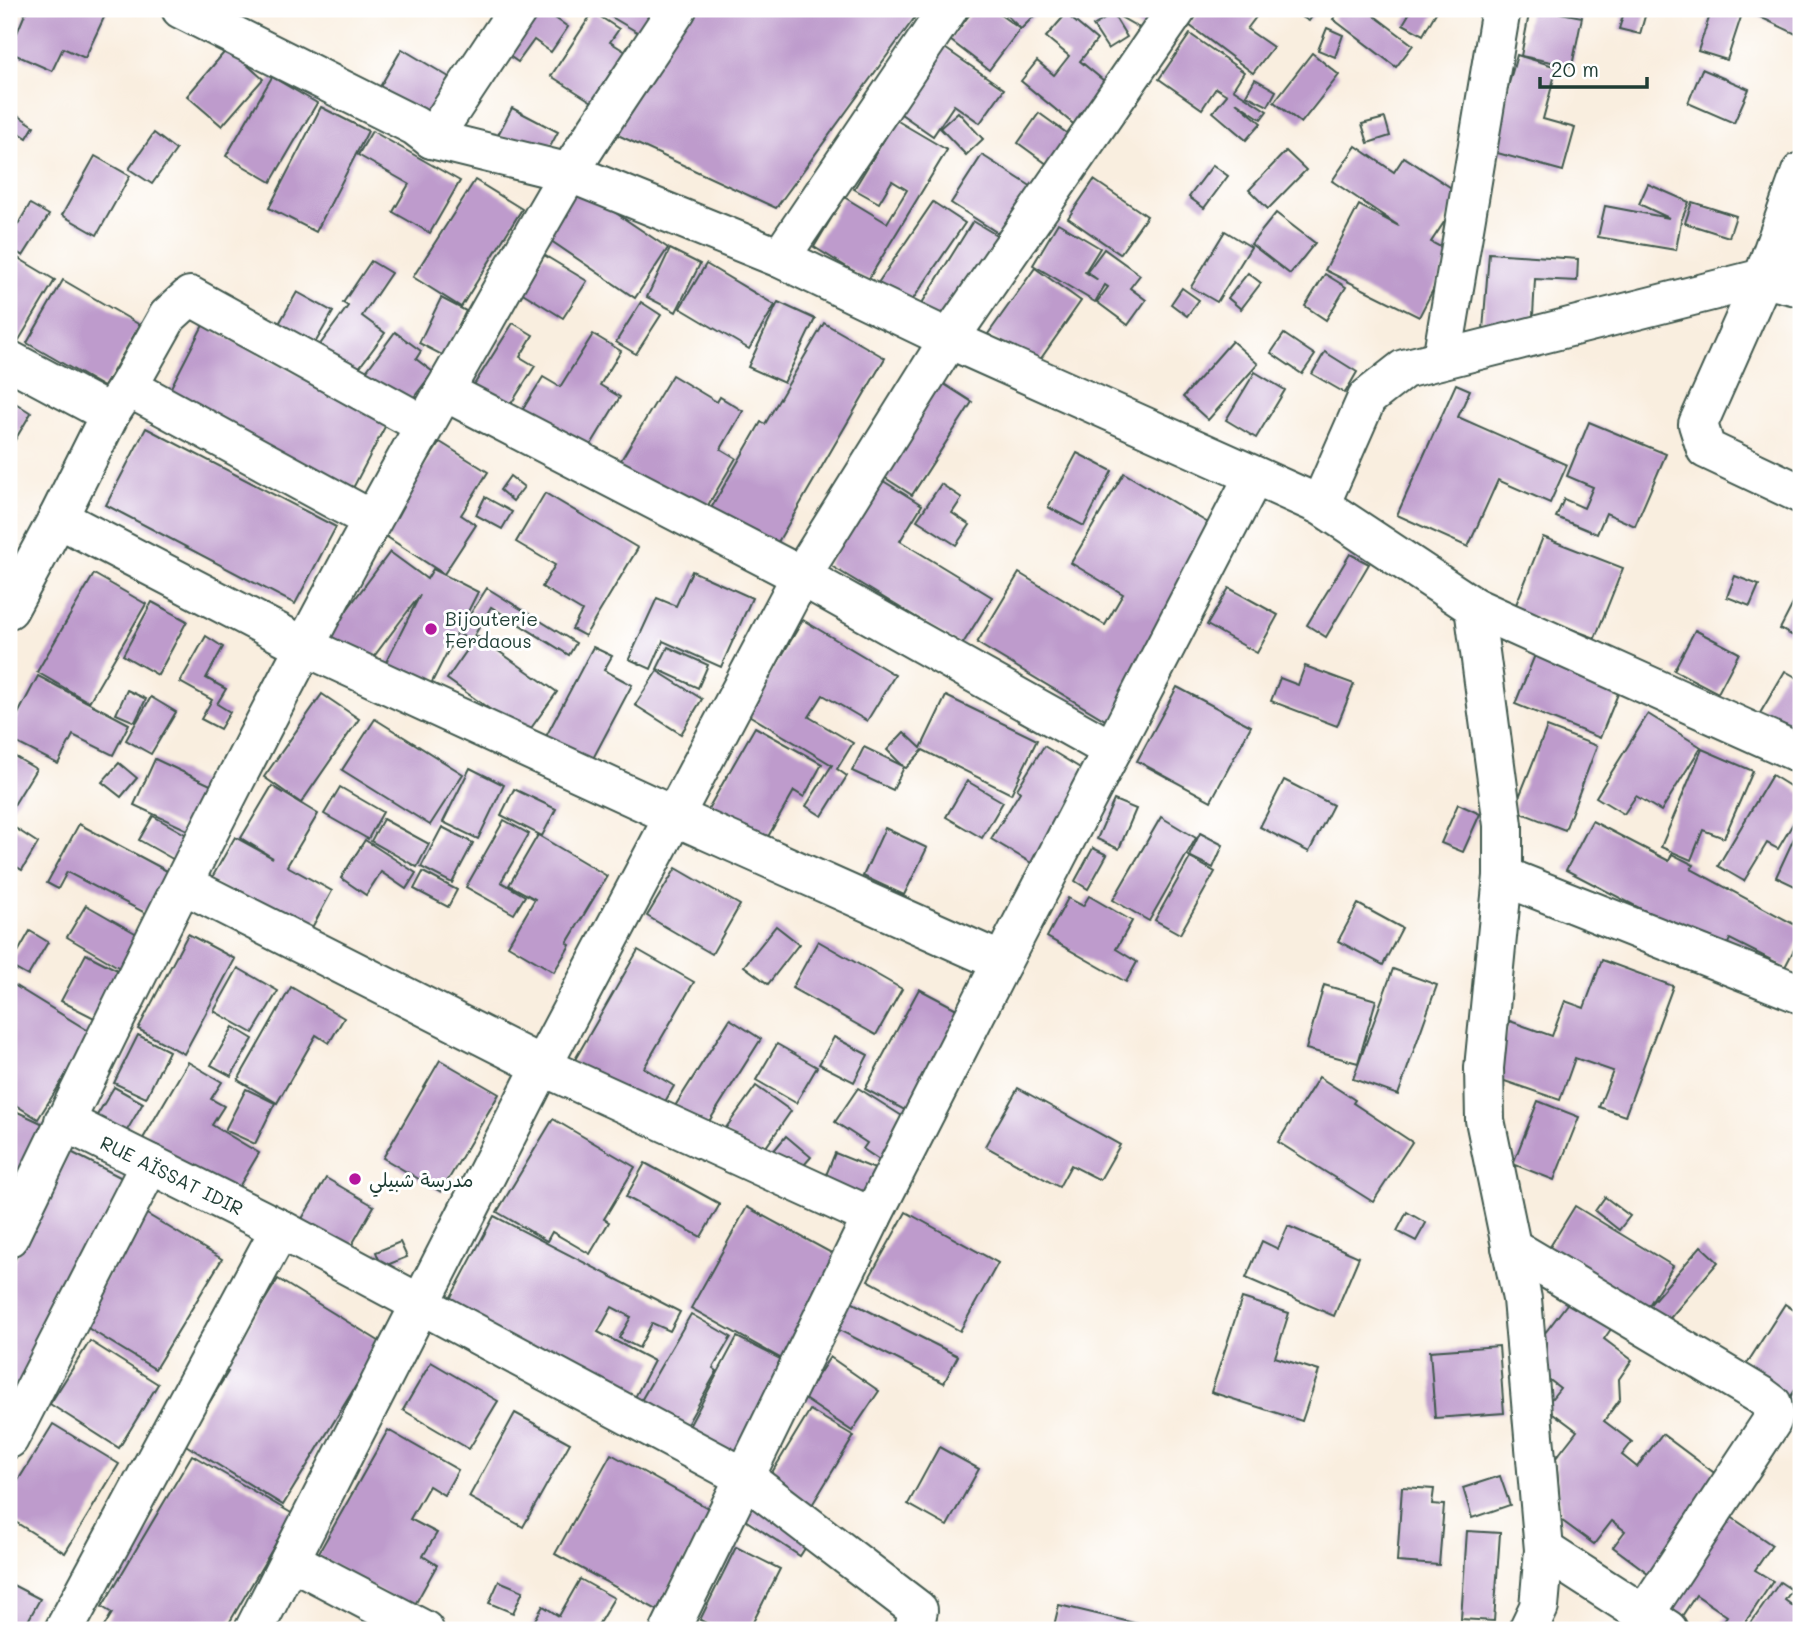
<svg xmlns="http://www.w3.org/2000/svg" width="1810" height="1639" viewBox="0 0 1810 1639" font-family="Mali,'Playpen Sans Arabic',sans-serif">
  <rect width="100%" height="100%" fill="#fff"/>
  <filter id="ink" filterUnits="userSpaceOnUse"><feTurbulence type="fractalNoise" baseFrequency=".0143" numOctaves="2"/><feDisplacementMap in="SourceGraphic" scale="14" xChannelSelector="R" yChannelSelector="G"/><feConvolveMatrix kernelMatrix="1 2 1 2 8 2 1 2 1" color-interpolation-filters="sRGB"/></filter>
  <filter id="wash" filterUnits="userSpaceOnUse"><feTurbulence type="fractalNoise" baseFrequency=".00686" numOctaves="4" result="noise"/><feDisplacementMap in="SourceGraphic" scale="28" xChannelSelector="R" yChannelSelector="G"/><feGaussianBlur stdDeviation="1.57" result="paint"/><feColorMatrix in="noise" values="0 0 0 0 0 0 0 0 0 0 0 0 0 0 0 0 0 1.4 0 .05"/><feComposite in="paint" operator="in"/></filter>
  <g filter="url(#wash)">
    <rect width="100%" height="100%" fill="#f9eedf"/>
    <g id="blocks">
      <g fill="#be9bcc">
        <path d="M27,9H108L85,58L63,48L52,71L9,52Z"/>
        <path d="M524,9H542L568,27L551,52L534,40L518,62L498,48Z"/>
        <path d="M598,9H648L663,17L649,39Z"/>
        <path d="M689,9H921L776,208L607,130Z"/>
        <path d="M974,9H992L1020,29L989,70L950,40Z"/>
        <path d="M1000,9H1041L1021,29Z"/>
        <path d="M1120,9H1157L1145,31L1117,15Z"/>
        <path d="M1202,9H1262L1247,29L1273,47L1253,73L1189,25Z"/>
        <path d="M1288,9H1317L1309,21Z"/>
        <path d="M1341,9H1370L1368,11L1413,45L1396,67L1333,19Z"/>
        <path d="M1412,9H1438L1423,35L1403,24Z"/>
        <path d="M1530,9H1540L1582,17L1572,66L1521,56Z"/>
        <path d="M1625,9H1647L1640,34L1619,29Z"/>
        <path d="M1712,9L1741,17L1727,60L1698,51Z"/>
        <path d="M1743,9H1801V24L1796,34Z"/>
        <path d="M593,12L619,29L610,42L634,57L600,107L551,76Z"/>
        <path d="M1066,14L1097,40L1080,61L1110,86L1077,127L1021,81L1037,61L1054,75L1069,56L1046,37Z"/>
        <path d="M1113,14L1127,37L1108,49L1093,26Z"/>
        <path d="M1327,28L1343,35L1335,57L1318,50Z"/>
        <path d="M1190,34L1244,72L1233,89L1267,111L1261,119L1236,102L1261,123L1246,140L1213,112L1227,95L1216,88L1202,109L1159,79Z"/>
        <path d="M936,42L1004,89L980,123L954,105L933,136L891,107Z"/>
        <path d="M228,48L263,79L222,126L187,96Z"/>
        <path d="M402,49L449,77L425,119L377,92Z"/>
        <path d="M1312,53L1339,75L1301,123L1274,102Z"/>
        <path d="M1517,55L1557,67L1543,119L1575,128L1563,171L1490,151Z"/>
        <path d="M1702,69L1749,89L1734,123L1688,103Z"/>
        <path d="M272,77L317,103L271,182L226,156Z"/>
        <path d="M1255,79L1276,91L1268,106L1246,95Z"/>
        <path d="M321,107L368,131L316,232L269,208Z"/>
        <path d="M512,108L558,132L544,158L498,135Z"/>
        <path d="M958,112L983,139L966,155L940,128Z"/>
        <path d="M1039,113L1079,142L1058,172L1018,143Z"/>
        <path d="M16,114L34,126L27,138L9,126Z"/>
        <path d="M1385,118L1390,136L1368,143L1362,124Z"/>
        <path d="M896,120L947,150L868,280L814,247L844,197L887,223L907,190L892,181L879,203L854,189Z"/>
        <path d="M372,131L460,181L430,233L393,212L409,184L358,155Z"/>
        <path d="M154,133L176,150L152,184L129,169Z"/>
        <path d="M1356,146L1394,172L1404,157L1462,195L1431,242L1452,253L1419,317L1325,270L1359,205L1399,226L1332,181Z"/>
        <path d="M1286,151L1306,170L1268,209L1249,190Z"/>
        <path d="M982,155L1040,192L1009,240L951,203Z"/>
        <path d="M95,156L130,176L97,235L62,215Z"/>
        <path d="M1213,165L1228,176L1204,208L1189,197Z"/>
        <path d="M475,180L522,209L461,307L413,277Z"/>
        <path d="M1094,180L1147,216L1120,254L1068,218Z"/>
        <path d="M571,183L668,248L635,298L538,232Z"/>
        <path d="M1648,184L1689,202L1681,221L1676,250L1598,237L1605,206L1669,218L1639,204Z"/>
        <path d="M933,202L965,223L909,305L878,283Z"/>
        <path d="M1692,202L1736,216L1729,237L1685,223Z"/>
        <path d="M30,204L49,215L23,256L9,247V239Z"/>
        <path d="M1276,213L1315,243L1290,274L1251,244Z"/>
        <path d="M973,221L1008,242L954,329L919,308Z"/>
        <path d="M1058,223L1100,248L1085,272L1098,280L1087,272L1104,249L1140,275L1130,288L1146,300L1128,325L1097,302L1108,287L1105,285L1095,302L1033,265Z"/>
        <path d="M1225,231L1251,247L1217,302L1191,287Z"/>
        <path d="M670,249L700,264L676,312L647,297Z"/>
        <path d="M1489,253L1578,259L1577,281L1535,279L1532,334L1483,330Z"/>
        <path d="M13,255L55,280L19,340L9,334V263Z"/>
        <path d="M544,255L587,281L563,318L521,292Z"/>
        <path d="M371,261L391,273L362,316L385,333L352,377L316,350L348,306L343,303Z"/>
        <path d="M706,264L775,305L749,349L680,308Z"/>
        <path d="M1035,268L1081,301L1035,367L988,334Z"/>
        <path d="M1248,273L1261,283L1241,309L1228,298Z"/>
        <path d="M1325,274L1346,287L1326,320L1305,306Z"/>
        <path d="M63,280L140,325L104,387L27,343Z"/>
        <path d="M1182,288L1199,300L1187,316L1171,304Z"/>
        <path d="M297,292L333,312L311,350L276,329Z"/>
        <path d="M441,298L466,311L444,356L419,343Z"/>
        <path d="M641,302L661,315L636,354L616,342Z"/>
        <path d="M778,302L815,319L784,383L748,367Z"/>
        <path d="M513,323L533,335L520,357L535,366L507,410L472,388Z"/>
        <path d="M824,323L885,358L771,554L706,517L761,422L765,424Z"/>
        <path d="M203,325L388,421L351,492L166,397Z"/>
        <path d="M395,332L421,351L416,359L433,372L405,409L362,377Z"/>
        <path d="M593,334L621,351L600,385L620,397L589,448L516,420L543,377L560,387Z"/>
        <path d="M1284,334L1315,355L1302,374L1271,353Z"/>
        <path d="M1232,341L1258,364L1208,420L1183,397Z"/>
        <path d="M1325,352L1357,372L1345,393L1312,374Z"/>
        <path d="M1255,372L1285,390L1256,438L1226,420Z"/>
        <path d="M672,375L717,402L720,397L743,411L721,449L736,458L701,517L615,470Z"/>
        <path d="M933,377L972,402L912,495L873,470Z"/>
        <path d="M1456,384L1470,390L1458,417L1567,465L1550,503L1498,480L1468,547L1397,515Z"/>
        <path d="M9,399L31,413L9,450Z"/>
        <path d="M1589,422L1666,454L1635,526L1606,513L1597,534L1556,517L1564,499L1584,508L1593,487L1567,476Z"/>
        <path d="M146,428L336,527L295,604L106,505Z"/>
        <path d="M440,442L488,472L461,515L476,525L444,574L381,533Z"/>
        <path d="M1077,453L1112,471L1084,526L1048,507Z"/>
        <path d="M1124,473L1220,530L1112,724L977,643L1019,573L1105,625L1123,594L1071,563Z"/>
        <path d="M510,476L524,487L513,501L500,490Z"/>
        <path d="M880,479L922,505L900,541L992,597L962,645L828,564Z"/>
        <path d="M941,484L962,498L952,513L970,525L956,545L917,520Z"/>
        <path d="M545,493L638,548L585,636L572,629L582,611L542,587L555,565L516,542Z"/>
        <path d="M485,497L512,512L502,529L476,515Z"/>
        <path d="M1543,537L1623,568L1595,638L1540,617H1511Z"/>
        <path d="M390,552L427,579L433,569L478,592L429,688L384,666L420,595L366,667L326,638Z"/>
        <path d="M1350,554L1369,564L1326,637L1307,625Z"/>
        <path d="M692,571L752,598L721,667L663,641L651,669L629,659L657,598L676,606Z"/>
        <path d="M94,574L146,604L89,702L37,672Z"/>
        <path d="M1735,576L1759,585L1750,606L1727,597Z"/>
        <path d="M487,588L576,643L569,655L491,607L471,641L458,633Z"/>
        <path d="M1229,588L1278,615L1257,653L1207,625Z"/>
        <path d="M1798,594L1801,595V640L1780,629Z"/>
        <path d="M152,602L187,621L158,675L123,655Z"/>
        <path d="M803,620L895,675L867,721L823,695L809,717L853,743L837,769L847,776L822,816L806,806L832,765L747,714Z"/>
        <path d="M1695,630L1739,653L1718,693L1674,670Z"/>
        <path d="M206,636L223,647L206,678L226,689L217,704L230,712L220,729L201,719L212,700L180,682Z"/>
        <path d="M477,636L557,692L526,735L447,679Z"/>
        <path d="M593,647L612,656L604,670L632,685L588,768L542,744Z"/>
        <path d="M668,647L708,665L698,688L657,669Z"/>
        <path d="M1537,650L1622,684L1600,738L1515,704Z"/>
        <path d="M1305,666L1354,684L1337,726L1271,701L1280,678L1298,685Z"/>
        <path d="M657,671L702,699L681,734L635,705Z"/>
        <path d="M1785,671L1801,680V739L1759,715Z"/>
        <path d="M38,676L129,724L113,755L73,735L58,764L9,739V731Z"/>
        <path d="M1177,687L1251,726L1211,801L1137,761Z"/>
        <path d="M127,690L146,699L135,722L116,714Z"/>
        <path d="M322,694L359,719L301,803L264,777Z"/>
        <path d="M946,696L1037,740L1011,794L923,750L906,768L904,767L893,790L852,771L864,747L903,766L887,750L904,732L921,748Z"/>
        <path d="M151,697L176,712L151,754L126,740Z"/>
        <path d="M1648,714L1701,747L1661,811L1636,796L1624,814L1596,797Z"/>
        <path d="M375,719L463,774L430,825L342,770Z"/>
        <path d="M755,727L822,764L804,797L794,791L761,849L704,816Z"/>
        <path d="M1547,727L1597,746L1565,830L1514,810Z"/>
        <path d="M1044,746L1090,774L1033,864L991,839L1020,792L1017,789Z"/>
        <path d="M1702,749L1753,771L1724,838L1703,830L1691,860L1661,847Z"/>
        <path d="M9,753L36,769L9,813Z"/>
        <path d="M155,759L217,788L196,834L134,805Z"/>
        <path d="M119,763L137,778L121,797L102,782Z"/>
        <path d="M470,768L504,785L478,839L443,822Z"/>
        <path d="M1772,775L1801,793V810L1778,849L1767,843L1744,881L1718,866Z"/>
        <path d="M1284,780L1333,805L1309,852L1260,827Z"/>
        <path d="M967,781L1003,802L982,838L946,817Z"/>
        <path d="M272,786L318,814L287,866L332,891L308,935L210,881L235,837L273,858L241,838Z"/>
        <path d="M340,787L383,812L368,839L324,814Z"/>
        <path d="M514,789L556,809L542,836L501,815Z"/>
        <path d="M1114,800L1136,809L1119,849L1097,839Z"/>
        <path d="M1458,804L1480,814L1463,852L1441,843Z"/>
        <path d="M153,816L192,838L178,862L139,840Z"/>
        <path d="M1161,817L1196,838L1149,921L1113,900Z"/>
        <path d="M383,819L429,844L417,867L371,841Z"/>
        <path d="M504,820L529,834L501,882L525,896L514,914L466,887Z"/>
        <path d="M1592,821L1669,861L1672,854L1694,865L1691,869L1801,928V936L1785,967L1730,939L1724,952L1566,870Z"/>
        <path d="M1801,823V889L1776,877Z"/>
        <path d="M9,824L38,843L22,870L9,862Z"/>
        <path d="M79,824L169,872L147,914L67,872L58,889L47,883Z"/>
        <path d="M442,827L473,843L452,883L421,867Z"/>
        <path d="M885,828L927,848L904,895L863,876Z"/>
        <path d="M1200,833L1223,845L1213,868L1189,856Z"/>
        <path d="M538,835L607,876L567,943L570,945L554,972L508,945L535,899L509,885Z"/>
        <path d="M365,840L416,873L406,889L381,872L366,895L341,878Z"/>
        <path d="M1093,848L1107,855L1088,889L1075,881Z"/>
        <path d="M1190,858L1215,872L1180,934L1155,920Z"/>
        <path d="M676,868L740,905L712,954L647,916Z"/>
        <path d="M423,872L457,890L448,907L414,889Z"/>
        <path d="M1089,896L1132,921L1116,949L1137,962L1126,982L1047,937L1068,898L1083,906Z"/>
        <path d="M1358,904L1402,928L1383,965L1338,941Z"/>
        <path d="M86,905L144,938L125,971L67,937Z"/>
        <path d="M776,926L799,944L768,984L744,966Z"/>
        <path d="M30,931L48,942L28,976L10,966Z"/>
        <path d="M188,934L235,959L184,1054L138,1029Z"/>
        <path d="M818,941L902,989L876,1035L792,988Z"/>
        <path d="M638,950L694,982L644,1068L674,1086L659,1112L573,1063Z"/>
        <path d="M86,954L129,976L104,1023L61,1001Z"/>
        <path d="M1602,960L1673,986L1625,1116L1599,1107L1613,1071L1575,1058L1560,1100L1490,1076L1510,1021L1552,1036L1565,1001L1584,1008Z"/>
        <path d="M238,968L278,991L253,1033L214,1011Z"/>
        <path d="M1393,969L1437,985L1398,1095L1353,1079Z"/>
        <path d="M9,982L92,1033L38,1119L9,1101Z"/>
        <path d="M1324,985L1376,1000L1358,1063L1306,1049Z"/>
        <path d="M291,987L344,1018L329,1043L316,1035L277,1103L238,1080Z"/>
        <path d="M919,989L968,1015L914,1115L865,1089Z"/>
        <path d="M730,1019L761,1039L701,1134L670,1114Z"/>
        <path d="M233,1027L253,1039L231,1076L211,1065Z"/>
        <path d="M138,1035L169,1051L146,1098L114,1083Z"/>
        <path d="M834,1037L868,1055L854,1082L819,1064Z"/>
        <path d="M777,1044L817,1067L796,1103L756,1080Z"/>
        <path d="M440,1060L499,1094L441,1192L383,1158Z"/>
        <path d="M188,1062L222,1082L211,1099L224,1106L212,1125L259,1153L230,1202L138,1147Z"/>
        <path d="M1319,1077L1355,1100L1353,1103L1412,1142L1373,1202L1278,1142Z"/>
        <path d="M756,1086L791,1111L759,1157L723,1132Z"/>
        <path d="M114,1087L143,1103L119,1144L90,1127Z"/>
        <path d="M858,1088L910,1121L884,1163L863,1149L867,1143L835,1122Z"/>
        <path d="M1018,1088L1120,1145L1100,1180L1071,1165L1059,1187L985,1146Z"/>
        <path d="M246,1089L275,1103L255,1144L225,1130Z"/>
        <path d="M1538,1101L1579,1117L1554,1180L1513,1164Z"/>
        <path d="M9,1108L50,1127L9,1214Z"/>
        <path d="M553,1119L635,1167L604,1219L609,1222L590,1254L552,1232L547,1241L497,1212Z"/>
        <path d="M786,1136L811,1157L790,1181L766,1160Z"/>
        <path d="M69,1151L126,1180L9,1413V1271Z"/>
        <path d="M835,1153L885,1173L871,1205L822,1185Z"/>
        <path d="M645,1163L720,1204L701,1237L626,1197Z"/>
        <path d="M326,1178L374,1206L345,1257L296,1229Z"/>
        <path d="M1605,1197L1630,1216L1619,1230L1595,1211Z"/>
        <path d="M1575,1206L1673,1266L1643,1315L1545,1255Z"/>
        <path d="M747,1207L848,1262L791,1364L691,1308Z"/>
        <path d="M906,1212L998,1263L960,1331L868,1280Z"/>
        <path d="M1407,1212L1426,1223L1416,1241L1397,1231Z"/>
        <path d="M145,1213L222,1259L155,1369L78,1322Z"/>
        <path d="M494,1216L680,1312L670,1331L652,1323L639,1348L619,1338L631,1317L612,1307L598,1332L654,1361L629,1409L443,1312Z"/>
        <path d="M1288,1226L1359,1257L1334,1316L1246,1278L1262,1241L1278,1249Z"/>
        <path d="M400,1242L407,1257L382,1267L376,1252Z"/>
        <path d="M1701,1246L1718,1262L1665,1324L1647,1308Z"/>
        <path d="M278,1279L382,1343L283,1505L184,1444L228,1372L222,1369Z"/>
        <path d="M1242,1298L1289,1313L1275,1357L1319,1371L1302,1421L1211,1392Z"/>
        <path d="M1570,1300L1616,1322L1604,1339L1632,1360L1619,1379L1620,1399L1604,1421L1632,1442L1622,1455L1637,1467L1662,1434L1725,1481L1652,1576L1613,1547L1625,1531L1612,1521L1594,1544L1561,1520L1556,1458L1577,1431L1545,1407L1560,1388L1537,1370L1547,1356L1545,1333Z"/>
        <path d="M849,1301L958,1356L944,1383L835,1328Z"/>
        <path d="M1785,1304L1801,1315V1381L1785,1405L1739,1376Z"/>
        <path d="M691,1314L731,1337L713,1368L717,1371L680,1437L635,1411Z"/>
        <path d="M737,1337L790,1364L737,1462L685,1434Z"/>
        <path d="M90,1341L158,1384L119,1448L50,1404Z"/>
        <path d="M1499,1346L1504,1413L1435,1418L1430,1351Z"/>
        <path d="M830,1357L879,1391L852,1431L803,1398Z"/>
        <path d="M431,1362L498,1401L469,1449L403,1410Z"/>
        <path d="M810,1410L854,1436L809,1510L765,1484Z"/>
        <path d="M515,1413L570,1443L523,1527L469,1497Z"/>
        <path d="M53,1424L119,1464L65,1553L9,1518V1495Z"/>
        <path d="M388,1430L458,1470L444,1495L429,1486L410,1519L437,1533L423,1556L437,1565L412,1610L317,1556Z"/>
        <path d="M939,1447L979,1469L947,1526L908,1504Z"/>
        <path d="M611,1454L713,1511L657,1610L555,1554Z"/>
        <path d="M192,1455L293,1514L225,1630H102L112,1613L102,1607Z"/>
        <path d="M1500,1476L1510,1505L1472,1518L1463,1488Z"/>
        <path d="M755,1486L818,1528L800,1556L736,1514Z"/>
        <path d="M1402,1487L1434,1489L1432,1504L1444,1505L1439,1565L1397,1562Z"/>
        <path d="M1721,1510L1772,1545L1755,1570L1773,1581L1740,1630H1717L1727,1616L1696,1595L1682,1616L1659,1600Z"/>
        <path d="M1467,1531L1500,1533L1494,1621L1461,1619Z"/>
        <path d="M736,1547L780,1569L749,1630H721L700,1620Z"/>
        <path d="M580,1579L614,1598L595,1630H529L543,1606L559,1616Z"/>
        <path d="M499,1581L523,1591L513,1613L489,1603Z"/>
        <path d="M1780,1582L1792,1590L1785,1600L1801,1612V1630H1746Z"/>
        <path d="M9,1583L40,1599L23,1630H9Z"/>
        <path d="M1059,1605L1155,1628V1630H1053Z"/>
      </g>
    </g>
  </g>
  <g filter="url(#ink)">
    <use href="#blocks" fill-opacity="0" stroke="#40584e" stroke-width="2"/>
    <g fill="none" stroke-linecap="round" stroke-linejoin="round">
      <defs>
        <g id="minor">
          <path d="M181,9L415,126L432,139"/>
          <path d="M518,9L432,139L570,173L780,258L949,339L1177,9"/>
          <path d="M780,258L948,9"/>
          <path d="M1763,278L1801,172"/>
          <path d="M1801,287L1763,278L1698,424L1706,449L1801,494"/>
          <path d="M1442,359L1501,9"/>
          <path d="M9,360L110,414L58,518L9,609"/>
          <path d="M128,387L372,520"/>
          <path d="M444,391L801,576L1112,750"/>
          <path d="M110,414L128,387L168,316L190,296L424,425"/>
          <path d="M1320,505L1367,398L1404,369L1763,278L1801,248"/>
          <path d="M58,518L304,646L674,816L1002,962"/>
          <path d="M1474,607L1503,825V876L1484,1068L1485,1120L1522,1299L1544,1550L1539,1607L1528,1630"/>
          <path d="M1503,876L1801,994"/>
          <path d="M183,884L542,1066L872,1217"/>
          <path d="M64,1121L280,1229L744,1477L918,1610L914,1630"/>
          <path d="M9,1237C157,931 308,626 478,332C508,279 538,225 569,173C604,117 641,64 677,9"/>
          <path d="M1511,1247L1760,1395L1772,1404L1774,1413L1772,1421L1644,1615"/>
          <path d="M9,1439L150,1164"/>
          <path d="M1544,1550L1668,1630"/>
          <path d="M290,1560L424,1630"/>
          <path d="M64,1630L280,1229"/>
          <path d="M254,1630L542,1066L801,576L949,339L1320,505L1474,607L1801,754"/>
          <path d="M670,1630L872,1217L1002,962L1254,476"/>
        </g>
      </defs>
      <use href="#minor" stroke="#40584e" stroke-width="42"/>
      <use href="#minor" stroke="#fff" stroke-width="38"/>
    </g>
  </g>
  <g fill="#b5179e" stroke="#fff" stroke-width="2.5">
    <circle cx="431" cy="629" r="7"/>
    <circle cx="355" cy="1179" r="7"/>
  </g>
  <g text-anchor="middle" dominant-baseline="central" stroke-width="6" stroke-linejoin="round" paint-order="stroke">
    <g font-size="19" fill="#1f3d34" stroke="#fff" text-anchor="start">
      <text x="445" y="618">Bijouterie<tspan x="445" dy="22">Ferdaous</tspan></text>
      <text x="369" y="1179">مدرسة شبيلي</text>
    </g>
    <g font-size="19" fill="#1f3d34" stroke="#fff">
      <text transform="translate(172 1175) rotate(26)">RUE AÏSSAT IDIR</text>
    </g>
  </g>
  <rect width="1810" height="1639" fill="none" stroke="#fff" stroke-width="35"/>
  <path d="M1540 77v10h107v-10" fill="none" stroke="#1f3d34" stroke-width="3.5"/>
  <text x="1551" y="77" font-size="21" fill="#1f3d34" stroke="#ffffff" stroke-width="5" paint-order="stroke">20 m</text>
</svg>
